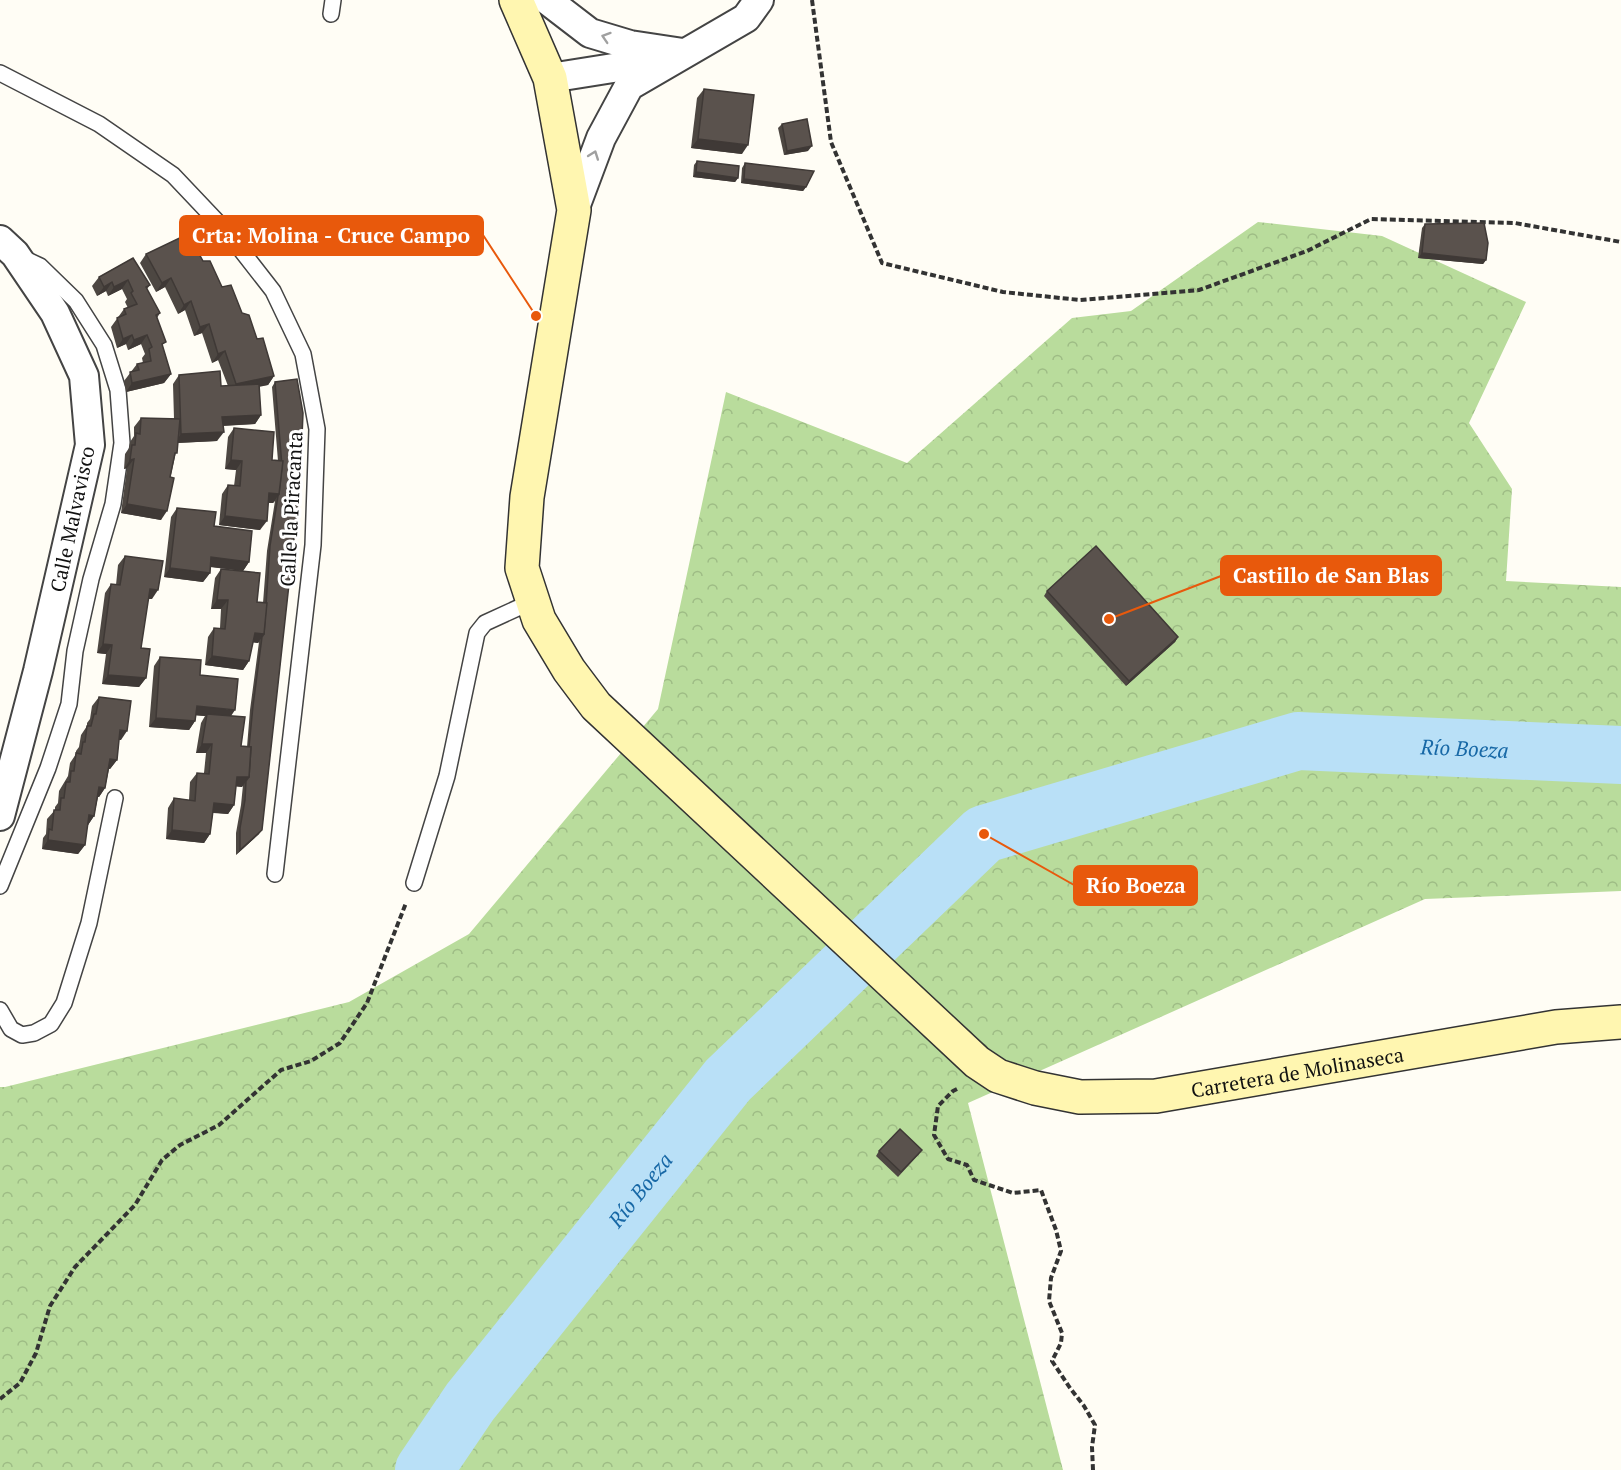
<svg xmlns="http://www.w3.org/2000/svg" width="1621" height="1470" viewBox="0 0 1621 1470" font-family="'PT Serif',serif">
  <defs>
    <pattern id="forest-crowns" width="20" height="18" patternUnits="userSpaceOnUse" patternTransform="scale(1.5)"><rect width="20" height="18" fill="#b9dc9c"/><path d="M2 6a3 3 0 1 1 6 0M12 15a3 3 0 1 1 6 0" fill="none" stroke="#9ebc85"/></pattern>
  </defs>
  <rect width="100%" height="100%" fill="#fffdf5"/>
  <path fill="url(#forest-crowns)" d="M1258,222L1382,236L1526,302L1469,423L1512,489L1506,581L1621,587V891L1425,899L968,1103L1063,1470H0V1087H5L349,1002L469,934L658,709L726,392L907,463L1072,318L1131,311Z"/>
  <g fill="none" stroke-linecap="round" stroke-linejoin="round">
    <path stroke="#b9e0f7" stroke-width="58" id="s1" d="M424,1470L470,1402L728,1080L984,834L1298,741L1621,755"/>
    <defs>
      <g id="lane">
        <path d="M331,14L333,0"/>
        <path d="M0,73L99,124L173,175L227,232L273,291L303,354L317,429L313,545L275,874"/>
        <path d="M414,883L447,776L477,633L485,623L533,601"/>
        <path d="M0,886L48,768L69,704L75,651L91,579L113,504L122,443L118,390L104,345L76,301L40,266L23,258"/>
        <path d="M0,1010L11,1029L22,1035L34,1033L51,1024L64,1003L89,923L115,798"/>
      </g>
      <g id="street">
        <path d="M547,0L590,33L630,45L683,53"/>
        <path d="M550,78L632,65L660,59"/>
        <path d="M574,210L601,138L629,86L746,18L759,0"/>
        <path d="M0,240L15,254L55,313L84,376L90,445L38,671L0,816"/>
      </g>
      <g id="secondary">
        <path id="s2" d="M516,0L550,78L574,210L527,497L522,568L539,620L569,670L596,706L977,1062L998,1076L1035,1088L1080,1097L1156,1096L1556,1027L1621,1022"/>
      </g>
    </defs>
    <use href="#lane" stroke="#444" stroke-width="18"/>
    <use href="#street" stroke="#444" stroke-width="32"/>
    <use href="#secondary" stroke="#333" stroke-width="36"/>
    <g stroke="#333" stroke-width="4" stroke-dasharray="6 3" stroke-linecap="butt">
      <path d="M812,0L831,142L882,263L1003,292L1080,300L1199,290L1307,251L1371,219L1515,223L1621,242"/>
      <path d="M957,1089L953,1091L938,1106L934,1135L948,1159L967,1165L974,1180L1013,1193L1041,1190L1056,1230L1061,1251L1051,1278L1049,1301L1062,1333L1061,1343L1052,1361L1070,1388L1084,1406L1095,1425L1092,1447L1093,1470"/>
      <path d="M0,1399L20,1383L36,1353L50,1306L75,1267L135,1205L162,1160L180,1145L219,1125L281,1070L311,1061L340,1043L367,1003L406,903"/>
    </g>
    <use href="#lane" stroke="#fff" stroke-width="15"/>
    <use href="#street" stroke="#fff" stroke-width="28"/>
    <use href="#secondary" stroke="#fff6b0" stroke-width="33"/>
  </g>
  <g fill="#4d4742">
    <path d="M704,89L742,154L691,148L697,98Z"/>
    <path d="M782,124L808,151L784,155L778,128Z"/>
    <path d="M697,161L738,178L735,182L693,177L694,165Z"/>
    <path d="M745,163L806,187L803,191L741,183L742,168Z"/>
    <path d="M1425,224L1486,260L1483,264L1418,258L1422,228Z"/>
    <path d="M146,254L203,261L242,313L257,339L274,376L268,385L259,386L261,415L255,424L223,426L217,441L178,443L161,520L121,513L127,468L124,469L125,454L129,448L130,442L134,436V427L141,418L174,419L173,384L179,375L221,386H228L218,360L212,363L202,333L194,336L185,310L178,314L165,287L156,292L140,263Z"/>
    <path d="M133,258L150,285L147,289L160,313L157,318L163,347L171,374L164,383L126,392L124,381L137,364L143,363L142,358L145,354L141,344L128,350L126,344L117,348L111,327L124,309L128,308L125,302L127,299L122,289L108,296L106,291L97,296L92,286L99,277Z"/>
    <path d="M297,379L259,834L236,855V833L241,805L243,785L242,787L236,786L234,805L228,814L213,813L210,834L204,843L166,839L168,808L174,798L189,800L190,782L197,773H204L206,753H196L201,723L205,716L196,715L195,721L189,730L149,727L154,666L160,657L200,675L231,716L241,746L247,747L250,710L259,642L258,643L253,642L249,661L243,670L205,665L208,637L214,628H220L221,609H211L215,578L221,569L257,602L263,603L267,551L275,501L273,503H268L260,530L219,525L222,494L228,485L234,486L236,470L225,469L228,437L234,428L272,460L278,461L272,387L275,382Z"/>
    <path d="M177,508L214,526L249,562L243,571L210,567V573L203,582L164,577L171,517Z"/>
    <path d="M125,556L152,599H148L141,648L146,678L139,687L102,684L106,654L97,653L105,593L111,584L116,585L118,565Z"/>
    <path d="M1047,591L1178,637L1175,642L1126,686L1044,596Z"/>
    <path d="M99,697L121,740H119L117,760L110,769H109L105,788L99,797H98L94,816L88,825H87L85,845L78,854L42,849L43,838L46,834L47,819L55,810V807L58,803L59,791L68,776L70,763L76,754V751L79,747L81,735L87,726V723L90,719L92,706Z"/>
    <path d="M879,1151L919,1154L898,1177L876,1156Z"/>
  </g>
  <g fill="#3f3936">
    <path d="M698,139L748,145L742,154L691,148Z"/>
    <path d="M812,146L808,151L784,155L787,151Z"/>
    <path d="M696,172L738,178L735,182L693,177Z"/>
    <path d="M744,179L806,187L803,191L741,183Z"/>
    <path d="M1422,253L1486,260L1483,264L1418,258Z"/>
    <path d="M171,278L165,287L156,292L162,283Z"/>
    <path d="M128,280L122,289L108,296L114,287Z"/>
    <path d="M112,282L106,291L97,296L104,287Z"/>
    <path d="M191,301L185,310L178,314L184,305Z"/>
    <path d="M209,324L202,333L194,336L200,327Z"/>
    <path d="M132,335L126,344L117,348L123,339Z"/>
    <path d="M147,335L141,344L128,350L134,340Z"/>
    <path d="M225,351L218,360L212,363L218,354Z"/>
    <path d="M171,374L164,383L126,392L132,383Z"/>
    <path d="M274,376L268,385L230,393L236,384Z"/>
    <path d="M261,415L255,424L216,426L222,417Z"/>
    <path d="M224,432L217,441L175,443L181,434Z"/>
    <path d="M134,459L127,468L124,469L130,460Z"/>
    <path d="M231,460L242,461L236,470L225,469Z"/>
    <path d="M269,493L279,494L273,503L263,502Z"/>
    <path d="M127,504L167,511L161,520L121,513Z"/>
    <path d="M225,516L267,521L260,530L219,525Z"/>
    <path d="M211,557L249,562L243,571L205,566Z"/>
    <path d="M170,568L210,573L203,582L164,577Z"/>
    <path d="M150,589L158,590L152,599L144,598Z"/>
    <path d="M217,600H228L221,609H211Z"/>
    <path d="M255,633L264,634L258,643L248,642Z"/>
    <path d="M1178,637L1175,642L1126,686L1129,681Z"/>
    <path d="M103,644L112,645L106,654L97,653Z"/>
    <path d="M212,656L249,661L243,670L205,665Z"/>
    <path d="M108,675L146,678L139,687L102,684Z"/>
    <path d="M197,706L235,710L229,719L207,714L205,716L190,715Z"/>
    <path d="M156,718L195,721L189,730L149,727Z"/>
    <path d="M120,730L127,731L121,740H114Z"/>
    <path d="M202,744H212L206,753H196Z"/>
    <path d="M110,759L117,760L110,769L104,768Z"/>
    <path d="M237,777H249L242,787L231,786Z"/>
    <path d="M99,787L105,788L99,797L93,796Z"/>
    <path d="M214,803L234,805L228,814L208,812Z"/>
    <path d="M89,815L94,816L88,825L82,824Z"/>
    <path d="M172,830L210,834L204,843L166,839Z"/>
    <path d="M262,830L259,834L236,855L240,850Z"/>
    <path d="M48,840L85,845L78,854L42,849Z"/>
  </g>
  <g fill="#5a524d" stroke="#3f3936" stroke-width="1.5">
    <path d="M704,89L754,95L748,145L698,139Z"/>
    <path d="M807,119L812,146L787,151L782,124Z"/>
    <path d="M697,161L739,166L738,178L696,172Z"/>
    <path d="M745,163L814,171L806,187L744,179Z"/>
    <path d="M1484,223L1488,243L1486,260L1422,253L1425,224Z"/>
    <path d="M188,234L203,261H210L222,287L231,285L242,313L249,315L257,339L263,338L274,376L236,384L225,351L218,354L209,324L200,327L191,301L184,305L171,278L162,283L146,254Z"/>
    <path d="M133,258L150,285L146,287L160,313L156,315L166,342L162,344L171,374L132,383L130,372L139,370L137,364L151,361L149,349L152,347L147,335L134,340L132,335L123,339L117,318L126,314L124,309L137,304L131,293L133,291L128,280L114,287L112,282L104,287L99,277Z"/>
    <path d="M220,371L221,386L259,384L261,415L222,417L224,432L181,434L179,375Z"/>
    <path d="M297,379L303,413L300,484L262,830L240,850V828L245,800L246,781L249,777L251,747H249L253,706L262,637L264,634L270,546L278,496L279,494L282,466L275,382Z"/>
    <path d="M141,418L180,419L177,453H175L170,477L174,478L167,511L127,504L134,459L130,460L132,445H135L136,433L140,434Z"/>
    <path d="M234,428L274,432L272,460L283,461L279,494L269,493L267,521L225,516L228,485L240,486L242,461L231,460Z"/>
    <path d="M177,508L216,512L214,526L252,531L249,562L211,557L210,573L170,568Z"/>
    <path d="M1096,546L1178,637L1129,681L1047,591Z"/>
    <path d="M125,556L163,561L158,590L150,589L141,648L150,649L146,678L108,675L112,645L103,644L111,584L120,585Z"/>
    <path d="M221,569L260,573L257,602L267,603L264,634L255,633L249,661L212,656L214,628L225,629L228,600H217Z"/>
    <path d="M160,657L201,660L200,675L238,679L235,710L197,706L195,721L156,718Z"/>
    <path d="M99,697L131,701L127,731L120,730L117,760L110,759L105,788L99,787L94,816L89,815L85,845L48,840L49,829L52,830L54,810H60L61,798H64L66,782H70L71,771H74L76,753L81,754L83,742H85L87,726H91L94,714H96Z"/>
    <path d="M207,714L245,717L241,746L251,747L249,777H237L234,805L214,803L210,834L172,830L174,798L195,801L197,773L209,774L212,744H202Z"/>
    <path d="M900,1129L922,1150L901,1172L879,1151Z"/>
  </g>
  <defs><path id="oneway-chevron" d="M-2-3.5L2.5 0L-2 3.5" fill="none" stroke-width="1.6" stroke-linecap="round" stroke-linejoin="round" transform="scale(1.5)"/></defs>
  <g stroke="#a0a0a0">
    <use href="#oneway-chevron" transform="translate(606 37) rotate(-162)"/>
    <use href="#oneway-chevron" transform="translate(594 155) rotate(-70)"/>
  </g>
  <g text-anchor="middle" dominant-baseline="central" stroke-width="6" stroke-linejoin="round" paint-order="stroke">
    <g font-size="20" fill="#111" stroke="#fff">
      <text transform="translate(291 509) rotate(-87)">Calle la Piracanta</text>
      <text transform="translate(72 519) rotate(-78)">Calle Malvavisco</text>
      <text stroke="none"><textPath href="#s2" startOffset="1590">Carretera de Molinaseca</textPath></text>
    </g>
    <g font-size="21" font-style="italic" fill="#1768a6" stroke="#fff">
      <text stroke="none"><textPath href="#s1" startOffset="1344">Río Boeza</textPath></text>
      <text stroke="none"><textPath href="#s1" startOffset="354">Río Boeza</textPath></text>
    </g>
  </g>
  <path fill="none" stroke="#e8590c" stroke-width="2" d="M536 316L483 235M1109 619L1221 576M984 834L1074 885"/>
  <g fill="#e8590c" stroke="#fff" stroke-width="2">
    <circle cx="536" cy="316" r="6"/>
    <circle cx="1109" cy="619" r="6"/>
    <circle cx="984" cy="834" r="6"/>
  </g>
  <g fill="#e8590c" stroke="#e8590c" stroke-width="2">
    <rect x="180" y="216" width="303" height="39" rx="6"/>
    <rect x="1221" y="556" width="220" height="39" rx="6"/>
    <rect x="1074" y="866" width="123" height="39" rx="6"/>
  </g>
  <g font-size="21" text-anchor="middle" font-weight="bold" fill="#fff">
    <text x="331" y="243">Crta: Molina - Cruce Campo</text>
    <text x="1331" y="583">Castillo de San Blas</text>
    <text x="1136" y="893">Río Boeza</text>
  </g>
</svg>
